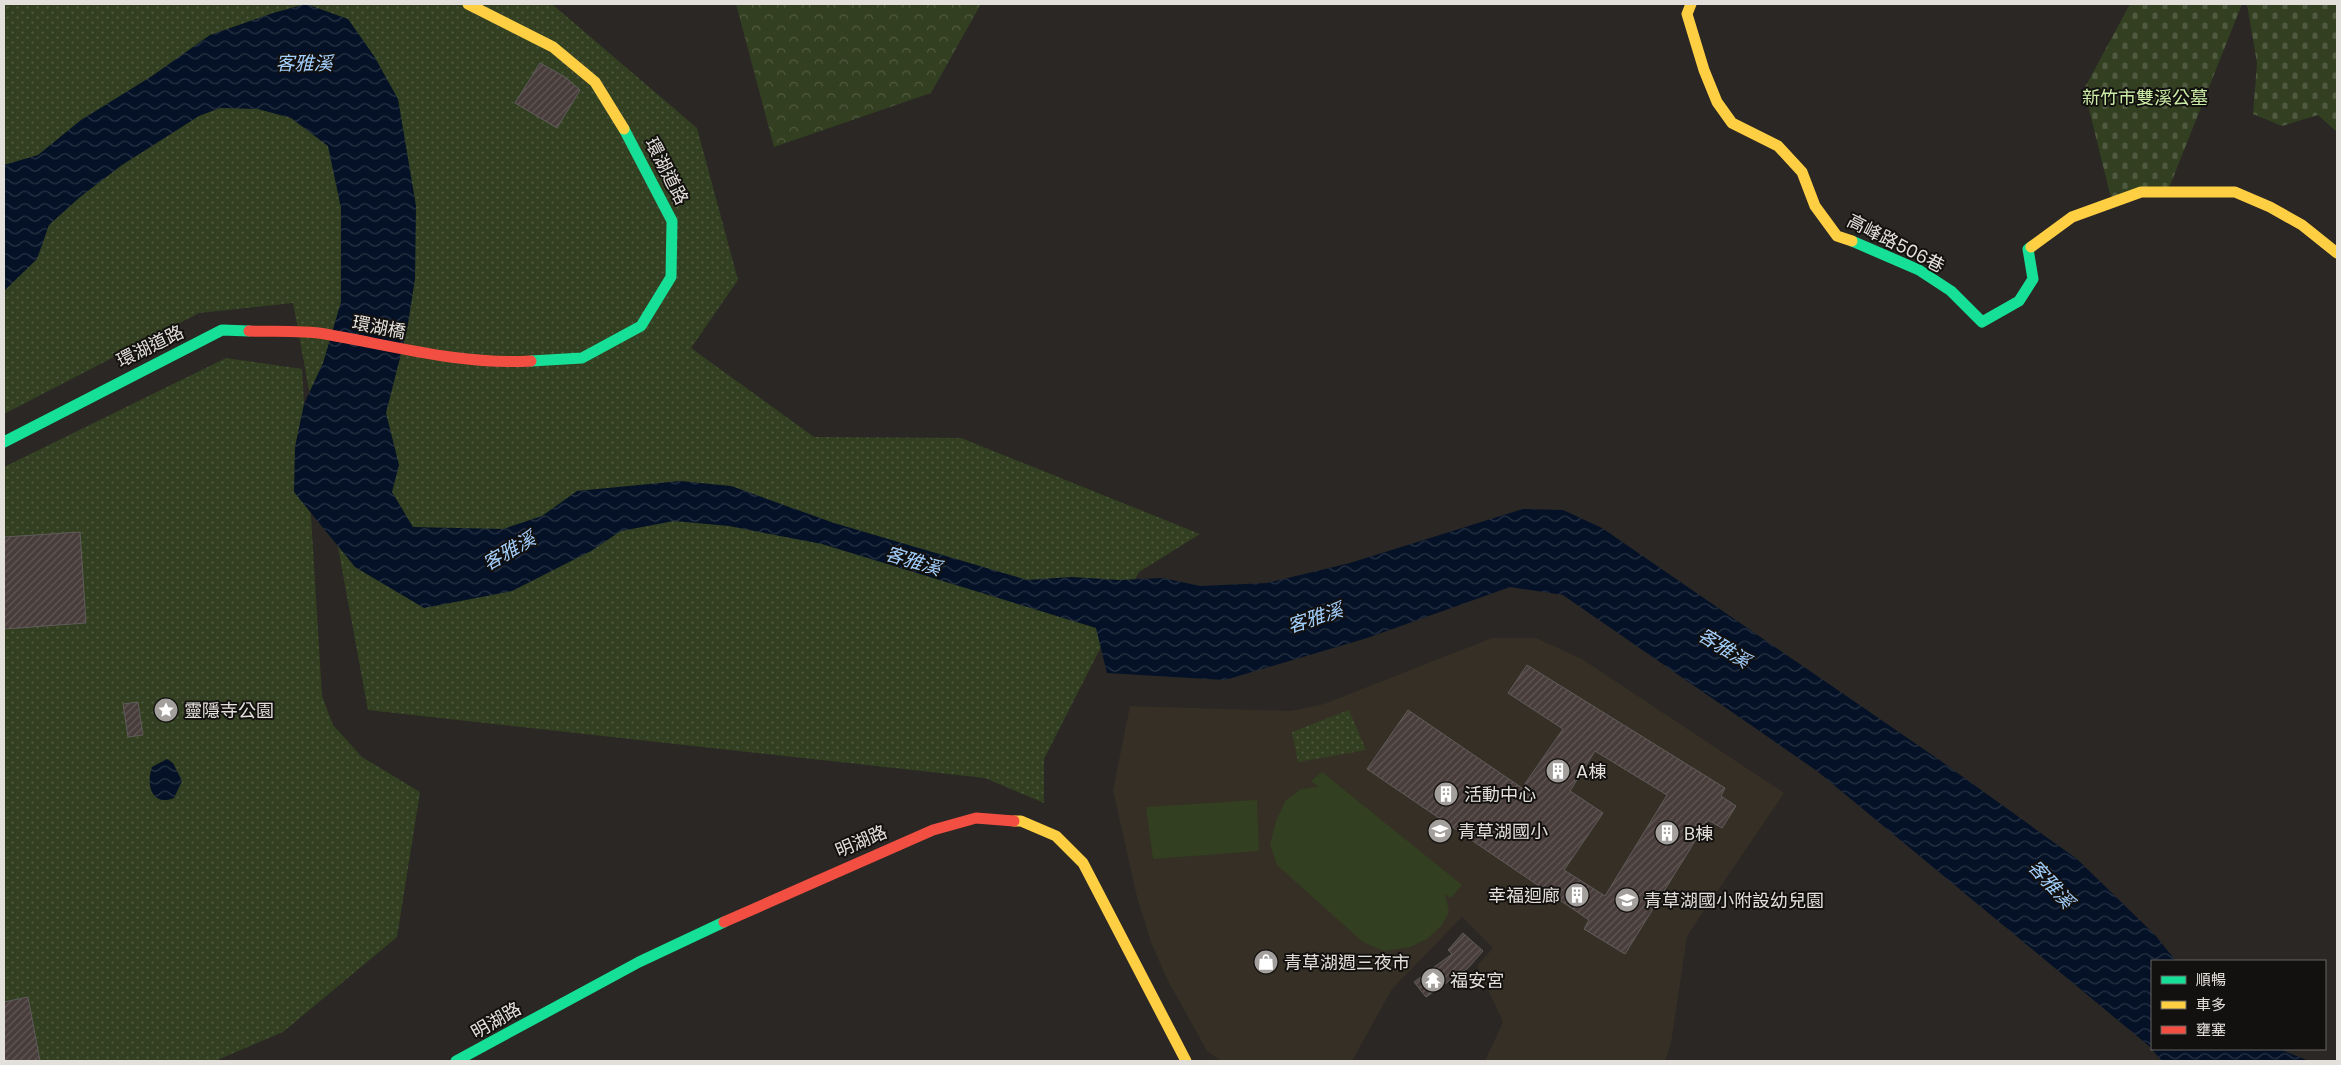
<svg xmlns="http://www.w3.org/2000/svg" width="2341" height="1065" viewBox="0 0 2341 1065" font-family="Poppins,'Noto Sans TC',sans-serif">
  <defs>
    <pattern id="forest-crowns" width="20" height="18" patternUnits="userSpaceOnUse" patternTransform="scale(1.25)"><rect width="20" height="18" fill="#323f20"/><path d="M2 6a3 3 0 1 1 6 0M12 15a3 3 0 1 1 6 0" fill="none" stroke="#505a40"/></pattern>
    <pattern id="cemetery-stones" width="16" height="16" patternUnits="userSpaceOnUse" patternTransform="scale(1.25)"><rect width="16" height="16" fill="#323f20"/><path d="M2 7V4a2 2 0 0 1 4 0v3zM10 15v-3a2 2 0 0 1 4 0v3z" fill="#505a40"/></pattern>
    <pattern id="park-dots" width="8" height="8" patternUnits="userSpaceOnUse" patternTransform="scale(1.25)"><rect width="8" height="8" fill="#323f20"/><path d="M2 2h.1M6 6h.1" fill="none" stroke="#505a40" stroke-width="1.8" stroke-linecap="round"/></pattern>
    <pattern id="water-waves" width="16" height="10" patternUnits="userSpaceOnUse" patternTransform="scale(1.25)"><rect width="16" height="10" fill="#041126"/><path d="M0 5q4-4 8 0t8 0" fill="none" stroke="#283345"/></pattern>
    <pattern id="building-hatch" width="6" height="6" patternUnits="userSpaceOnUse" patternTransform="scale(1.25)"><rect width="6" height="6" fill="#483d3b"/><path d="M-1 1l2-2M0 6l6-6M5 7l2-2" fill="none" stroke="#625957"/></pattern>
  </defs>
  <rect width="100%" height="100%" fill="#2a2724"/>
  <path fill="#362f25" d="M1492,638H1536L1582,659L1784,793L1687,936L1671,1043L1665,1061H1485L1503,1022L1477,966L1493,948L1462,917L1392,989L1352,1061H1221L1207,1051L1166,977L1151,942L1137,897L1113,790L1130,706L1291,711L1324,704Z"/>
  <g fill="#323f20">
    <path d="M1322,772L1462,885L1451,898L1445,894L1449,912L1442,925L1427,939L1410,947L1384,951L1363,942L1277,865L1270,845L1276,821L1286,800L1301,789L1319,787L1311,781Z"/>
    <path d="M1257,800L1259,851L1153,859L1146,807Z"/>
  </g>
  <path fill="url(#forest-crowns)" d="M736,4H981L931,93L774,147Z"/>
  <g fill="url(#cemetery-stones)">
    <path d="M2130,4H2242L2167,193L2112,202L2084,89Z"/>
    <path d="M2247,4H2337V132L2318,115L2282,126L2253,114L2257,63Z"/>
  </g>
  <g fill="url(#park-dots)">
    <path d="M4,4H552L697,128L738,280L691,348L814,437L961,438L1200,534L1139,572L1044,759V803L985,778L368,710L293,303L199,313L4,414Z"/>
    <path d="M226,358L302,369L322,696L333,725L362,757L420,792L397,937L283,1032L215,1061H4V467Z"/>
    <path d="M1349,710L1366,750L1298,762L1292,732Z"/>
  </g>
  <g fill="url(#water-waves)">
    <path d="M306,4L348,19L374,56L398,99L416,206L415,279L407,330L386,413L399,465L392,492L413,527L503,529L542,516L577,491L680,481L731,486L834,523L1027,580L1072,577L1119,580L1163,578L1200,586L1267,583L1350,563L1523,509L1563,510L1602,528L1938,759L2077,859L2155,935L2176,961H2152V1049H2279L2309,1061H2162L2149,1046L1817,771L1563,595L1510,587L1367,638L1225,680L1107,673L1096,628L822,544L729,526L674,521L621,531L591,551L512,591L424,608L355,567L294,492L295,447L304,404L323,363L341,302V208L328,146L291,118L258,109L220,108L199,116L122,165L80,197L49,225L37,259L4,291V165L38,155L81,120L152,76L210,35L273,13Z"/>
    <path d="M167,759L173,763L182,781L174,798C151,807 146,784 152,767Z"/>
  </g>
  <g fill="url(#building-hatch)" stroke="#5f5c5b" fill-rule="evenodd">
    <path d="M540,63L565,77L580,90L557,128L515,103Z"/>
    <path d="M80,532L86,623L4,629V537Z"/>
    <path d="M1527,665L1725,788L1721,796L1736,806L1722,828L1708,820L1625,954L1584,929L1589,920L1367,769L1408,710L1522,788L1563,729L1508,693ZM1595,751L1667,795L1605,896L1564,870L1603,813L1570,791Z"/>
    <path d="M138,702L143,735L128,737L123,704Z"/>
    <path d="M1463,933L1483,951L1468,968L1426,997L1414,982L1452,954L1448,950Z"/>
    <path d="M28,997L40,1061H4V1002Z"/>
  </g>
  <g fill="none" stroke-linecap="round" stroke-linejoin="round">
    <g stroke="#16e098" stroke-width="11">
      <path d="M1852,241L1919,270L1951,291L1982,322L2019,301L2033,279L2028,249L2031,247"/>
      <path d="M531,361L582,358L641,326L671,277L672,221L624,129"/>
      <path d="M4,442L222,330L249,331"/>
      <path d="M456,1061L639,962L724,922"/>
    </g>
    <g stroke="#ffcf43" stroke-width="11">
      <path d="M468,4L553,47L595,82L624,129"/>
      <path d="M1691,4L1687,14L1704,70L1717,102L1732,123L1778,146L1802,172L1815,206L1837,236L1852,241"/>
      <path d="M2031,247L2072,217L2141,192H2235L2270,207L2302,225L2337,253"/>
      <path d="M1014,821H1021L1056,836L1083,863L1186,1061"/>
    </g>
    <g stroke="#f24e42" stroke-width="11">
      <path d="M249,331C274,332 301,330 325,334C394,346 461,365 531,361"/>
      <path d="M724,922L933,830L976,818L1014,821"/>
    </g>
  </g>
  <defs>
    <symbol id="sight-disc" viewBox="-11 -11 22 22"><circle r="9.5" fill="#a29f9c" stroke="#13110f"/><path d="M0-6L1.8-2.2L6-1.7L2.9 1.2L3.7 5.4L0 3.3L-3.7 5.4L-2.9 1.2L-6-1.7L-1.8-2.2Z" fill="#fff"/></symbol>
    <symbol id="building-disc" viewBox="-11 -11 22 22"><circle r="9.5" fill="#a29f9c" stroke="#13110f"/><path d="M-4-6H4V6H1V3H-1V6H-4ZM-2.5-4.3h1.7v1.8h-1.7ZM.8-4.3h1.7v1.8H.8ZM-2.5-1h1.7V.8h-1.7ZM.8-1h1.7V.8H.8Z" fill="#fff"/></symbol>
    <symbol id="school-disc" viewBox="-11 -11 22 22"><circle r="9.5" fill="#a29f9c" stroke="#13110f"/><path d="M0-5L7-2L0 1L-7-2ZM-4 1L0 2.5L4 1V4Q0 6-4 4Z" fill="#fff"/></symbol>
    <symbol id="shop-disc" viewBox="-11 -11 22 22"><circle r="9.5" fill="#a29f9c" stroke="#13110f"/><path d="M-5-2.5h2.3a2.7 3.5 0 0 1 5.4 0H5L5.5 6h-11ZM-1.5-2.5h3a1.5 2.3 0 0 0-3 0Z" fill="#fff"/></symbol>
    <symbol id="temple-disc" viewBox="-11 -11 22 22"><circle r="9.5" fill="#a29f9c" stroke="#13110f"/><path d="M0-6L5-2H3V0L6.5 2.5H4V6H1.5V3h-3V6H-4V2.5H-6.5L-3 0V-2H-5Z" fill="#fff"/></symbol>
  </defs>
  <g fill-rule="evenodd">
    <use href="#sight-disc" x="152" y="696" width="28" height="28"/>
    <use href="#building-disc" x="1544" y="757" width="28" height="28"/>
    <use href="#building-disc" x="1432" y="780" width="28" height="28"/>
    <use href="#school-disc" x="1426" y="817" width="28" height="28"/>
    <use href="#building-disc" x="1653" y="819" width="28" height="28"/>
    <use href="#building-disc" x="1563" y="881" width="28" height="28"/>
    <use href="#school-disc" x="1613" y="886" width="28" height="28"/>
    <use href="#shop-disc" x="1252" y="948" width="28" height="28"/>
    <use href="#temple-disc" x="1419" y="966" width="28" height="28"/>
  </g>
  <g text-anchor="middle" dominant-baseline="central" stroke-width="4" stroke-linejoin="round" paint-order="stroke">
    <g font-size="18" fill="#cceda6" stroke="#13110f">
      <text x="2145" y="97">新竹市雙溪公墓</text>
    </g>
    <g font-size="18" fill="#e3e0dc" stroke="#13110f">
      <text transform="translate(667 171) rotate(63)">環湖道路</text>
      <text transform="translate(1896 243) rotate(27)">高峰路506巷</text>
      <text transform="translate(379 327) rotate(11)">環湖橋</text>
      <text transform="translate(150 346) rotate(-26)">環湖道路</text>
      <text transform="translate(861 841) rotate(-23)">明湖路</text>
      <text transform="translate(496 1020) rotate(-30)">明湖路</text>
    </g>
    <g font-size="18" fill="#e3e0dc" stroke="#13110f" text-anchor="start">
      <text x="184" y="710">靈隱寺公園</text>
      <text x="1576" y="771">A棟</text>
      <text x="1464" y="794">活動中心</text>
      <text x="1458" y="831">青草湖國小</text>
      <text x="1684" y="833">B棟</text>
      <text x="1560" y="895" text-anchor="end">幸福迴廊</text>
      <text x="1644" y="900">青草湖國小附設幼兒園</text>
      <text x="1284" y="962">青草湖週三夜市</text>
      <text x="1450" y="980">福安宮</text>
    </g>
    <g font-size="19" font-style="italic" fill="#a2cefc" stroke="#13110f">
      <text x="304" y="63">客雅溪</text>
      <text transform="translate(509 551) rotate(-30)">客雅溪</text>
      <text transform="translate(913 561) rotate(17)">客雅溪</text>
      <text transform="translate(1315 618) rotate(-18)">客雅溪</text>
      <text transform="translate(1724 648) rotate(32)">客雅溪</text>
      <text transform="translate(2051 884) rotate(48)">客雅溪</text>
    </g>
  </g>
  <rect width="2341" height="1065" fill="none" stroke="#e3e0dc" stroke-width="10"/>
  <rect x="2151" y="960" width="175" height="90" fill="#13110f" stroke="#666461"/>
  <rect x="2161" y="976" width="25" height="8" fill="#16e098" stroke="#666461"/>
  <text x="2196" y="985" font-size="15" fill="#e3e0dc">順暢</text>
  <rect x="2161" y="1001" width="25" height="8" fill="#ffcf43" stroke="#666461"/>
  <text x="2196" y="1010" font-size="15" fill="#e3e0dc">車多</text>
  <rect x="2161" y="1026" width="25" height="8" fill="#f24e42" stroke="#666461"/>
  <text x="2196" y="1035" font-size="15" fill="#e3e0dc">壅塞</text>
</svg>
